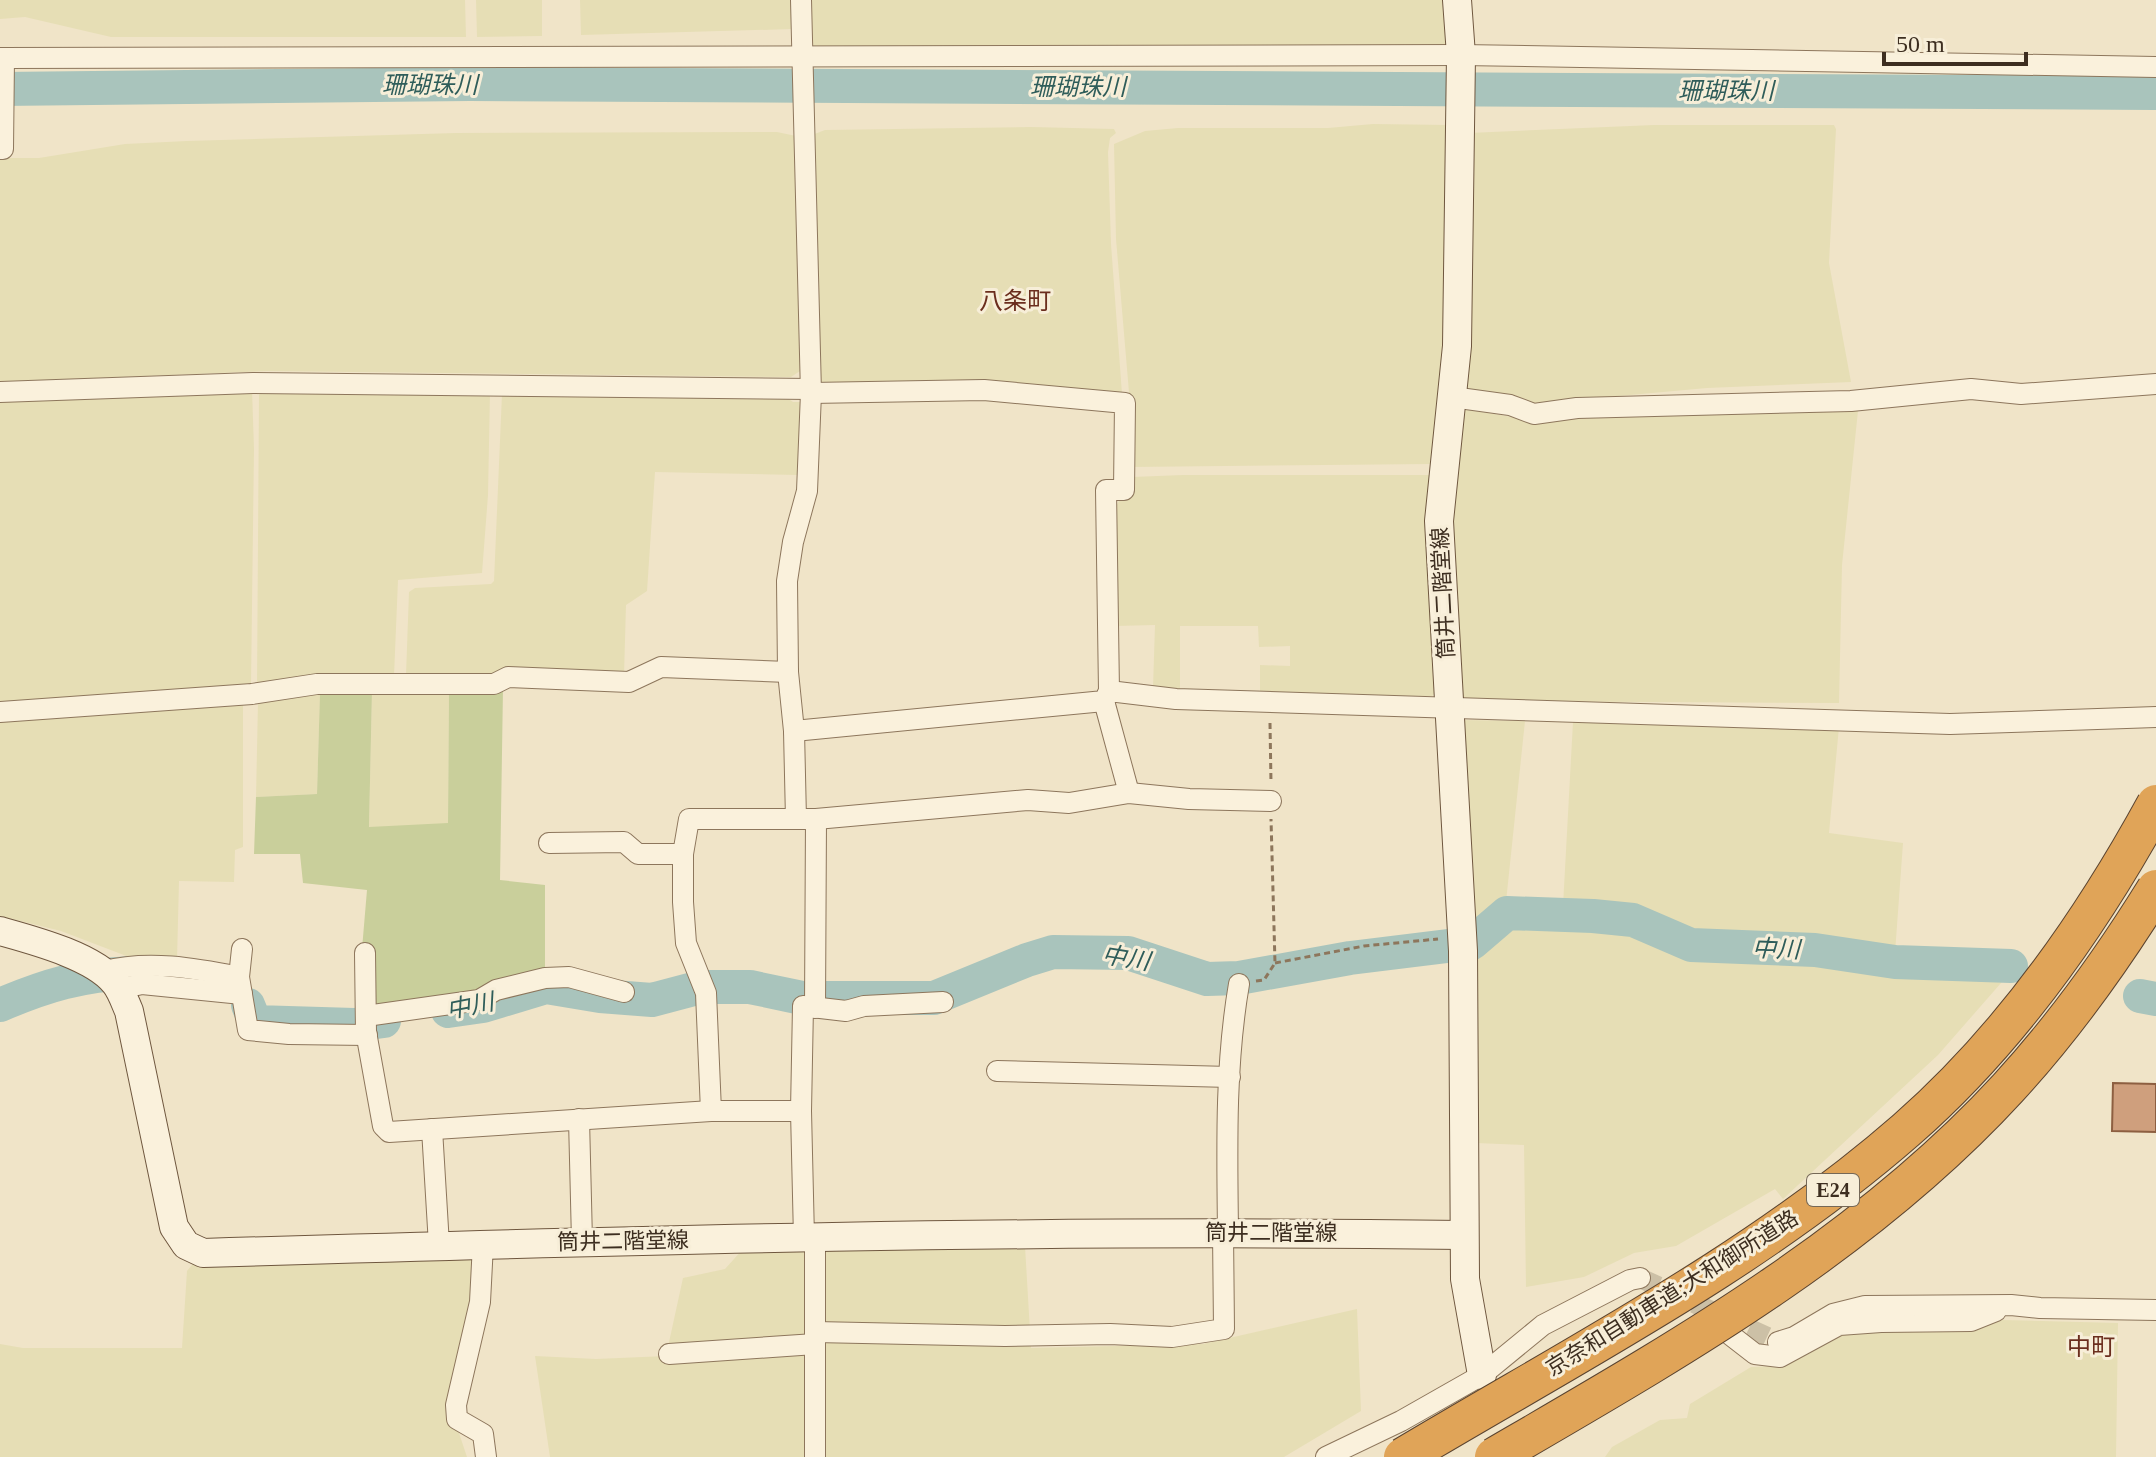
<svg xmlns="http://www.w3.org/2000/svg" width="2156" height="1457" viewBox="0 0 2156 1457" font-family="'Times New Roman','Noto Sans JP',serif">
  <rect width="100%" height="100%" fill="#f0e4c8"/>
  <g fill="#e6deb5">
    <path d="M0,0H465L466,37H111L25,17L0,19Z"/>
    <path d="M476,0H542V36L477,37Z"/>
    <path d="M580,0H791L793,29L581,35Z"/>
    <path d="M810,0H1448L1452,50L812,47Z"/>
    <path d="M1373,124L1449,125V365L1431,464L1131,467L1130,404L1116,239L1114,144L1145,131L1178,128H1328Z"/>
    <path d="M1654,125H1834L1836,129L1829,263L1851,382L1707,388L1531,404L1462,389L1473,251L1469,243V133Z"/>
    <path d="M1031,127L1114,129L1116,133L1110,138L1108,152L1111,244L1122,394L819,388L812,135L825,130Z"/>
    <path d="M777,132L796,136L800,371L791,377L267,371L0,382V158H39L125,144L187,141L456,133Z"/>
    <path d="M252,389L254,449L251,687L0,710V398Z"/>
    <path d="M261,391L490,392L488,495L482,573L398,580L394,676L257,687L259,395Z"/>
    <path d="M502,394L786,397L793,402H800L799,475L655,472L647,591L626,605L624,675H406L409,592L415,588L491,584L494,581Z"/>
    <path d="M1859,401L1842,565L1839,703L1466,701L1456,696L1451,467L1459,408L1541,422L1716,406Z"/>
    <path d="M1183,475H1430L1438,690L1432,696L1260,695V665L1290,666V646L1259,647L1258,626H1180V693L1153,688L1155,625L1115,626L1113,512L1132,477Z"/>
    <path d="M372,691L449,692L448,824L369,828Z"/>
    <path d="M320,692L317,794L256,797L258,701Z"/>
    <path d="M243,702V847L235,850L234,882L179,881L177,960L129,957L61,931L0,916V720Z"/>
    <path d="M1460,720L1525,721L1506,902L1470,930Z"/>
    <path d="M1573,722L1839,727L1829,833L1903,843L1895,953L1806,951L1695,936L1635,910L1563,906Z"/>
    <path d="M1518,917L1626,925L1673,942L1689,951L1785,964L2008,975L1938,1055L1783,1199L1775,1189L1676,1246L1634,1253L1584,1277L1526,1287L1524,1145L1476,1143L1474,957Z"/>
    <path d="M1025,1246L1031,1348L1203,1344L1357,1309L1361,1411L1284,1457H550L535,1356L596,1359L666,1356L683,1278L725,1269L743,1249Z"/>
    <path d="M476,1252V1290L452,1412L467,1457H0V1344L23,1348H182L187,1271L196,1260Z"/>
    <path d="M2002,1320L2118,1323L2116,1457H1605L1612,1447L1660,1420L1687,1418L1690,1404L1751,1367L1784,1366L1832,1336L1858,1327L1987,1326Z"/>
  </g>
  <path fill="#c9cf9b" d="M503,688L500,880L545,885V970L462,994L374,1006L362,949L367,890L303,883L300,854H254L256,797L317,794L320,692L372,691L369,827L448,823L449,692Z"/>
  <g fill="none" stroke-linecap="round" stroke-linejoin="round">
    <g stroke="#a9c4bc" stroke-width="34">
      <path d="M0,89L469,84L2156,93"/>
      <path d="M2140,996L2156,999"/>
      <path d="M0,1005C47,985 81,975 132,973"/>
      <path d="M248,1005L255,1022L354,1025L384,1021"/>
      <path d="M448,1011L483,1006L546,987L600,996L652,1000L701,987H750L802,998H934L1027,960L1053,952L1128,953L1207,979L1239,978L1350,958L1472,943L1507,913L1593,916L1633,920L1691,945L1815,950L1895,962L2011,966"/>
    </g>
  </g>
  <path fill="#cf9f7d" stroke="#8d5f41" stroke-width="2" d="M2113,1083L2156,1084V1132L2112,1131Z"/>
  <g fill="none" stroke-linecap="round" stroke-linejoin="round">
    <path stroke="#ccc0a6" stroke-width="20" stroke-dasharray="20 10" stroke-linecap="butt" d="M1640,1278L1778,1342"/>
    <defs>
      <g id="minor">
        <path d="M0,58L1461,55L2156,67"/>
        <path d="M0,149H3L4,58"/>
        <path d="M0,392L253,383L811,389"/>
        <path d="M811,393L984,390L1125,403L1124,490H1106L1109,691"/>
        <path d="M1452,397L1510,405L1534,414L1577,408L1851,401L1971,389L2021,394L2156,384"/>
        <path d="M1104,701L1129,793"/>
        <path d="M0,712L252,694L317,684H494L508,677L629,682L661,667L788,672"/>
        <path d="M794,731L1104,701L1109,691L1176,699L1950,724L2156,717"/>
        <path d="M796,819L794,731L788,672L787,581L793,542L807,491L811,393L801,0"/>
        <path d="M549,843L624,842L638,854H683"/>
        <path d="M242,949L239,977L248,1030L289,1034L367,1035"/>
        <path d="M365,953L366,1032L383,1126L389,1132L711,1111H801"/>
        <path d="M104,971C149,960 194,968 239,977"/>
        <path d="M119,989L142,984L242,994"/>
        <path d="M815,1008L816,819"/>
        <path d="M366,1016L479,1000L496,990L545,978L569,977L624,992"/>
        <path d="M997,1071L1230,1077"/>
        <path d="M711,1111L706,993L686,943L683,902V854L689,819H816L1028,800L1069,803L1129,793L1189,799L1271,801"/>
        <path d="M579,1119L582,1241"/>
        <path d="M432,1129L439,1245"/>
        <path d="M1228,1231C1227,1149 1225,1065 1239,984"/>
        <path d="M804,1238L801,1111L803,1006L846,1011L864,1006L943,1002"/>
        <path d="M483,1244L480,1302L456,1405L457,1419L483,1434L486,1457"/>
        <path d="M1724,1330L1755,1354L1780,1357L1839,1325L1881,1322L1971,1321L1996,1311"/>
        <path d="M815,1332L1005,1336L1110,1334L1172,1337L1224,1329L1223,1232"/>
        <path d="M1778,1342L1794,1337L1833,1314L1865,1306L2011,1305L2040,1308L2156,1310"/>
        <path d="M669,1354L815,1344"/>
        <path d="M815,1457V1237"/>
        <path d="M1326,1457L1401,1421L1482,1375L1543,1325L1630,1280L1640,1278"/>
      </g>
      <g id="secondary">
        <path d="M1457,0L1461,55L1457,346L1439,521L1463,951L1465,1279L1482,1375"/>
        <path d="M0,931C32,940 94,956 115,983C121,990 125,1002 129,1011L174,1227L186,1245L203,1253C623,1240 1043,1229 1463,1235"/>
      </g>
    </defs>
    <use href="#minor" stroke="#8d765c" stroke-width="22"/>
    <use href="#secondary" stroke="#6f573f" stroke-width="30"/>
    <g stroke="#8d765c" stroke-width="3" stroke-dasharray="6 4" stroke-linecap="butt">
      <path d="M1270,723L1271,783"/>
      <path d="M1275,963L1364,946L1438,939"/>
      <path d="M1256,981L1264,980L1275,963L1271,819"/>
    </g>
    <use href="#minor" stroke="#faf1dc" stroke-width="20"/>
    <use href="#secondary" stroke="#faf1dc" stroke-width="28"/>
    <defs>
      <g id="motorway-bridge">
        <path d="M1403,1457C1575,1354 1755,1262 1906,1130C2009,1040 2091,923 2156,804"/>
        <path d="M1494,1457C1676,1351 1864,1245 2008,1088C2065,1026 2112,960 2156,889"/>
      </g>
    </defs>
    <use href="#motorway-bridge" stroke="#5b4430" stroke-width="40" stroke-linecap="butt"/>
    <use href="#motorway-bridge" stroke="#e0a458" stroke-width="38"/>
  </g>
  <g text-anchor="middle" dominant-baseline="central" stroke-width="6" stroke-linejoin="round" paint-order="stroke">
    <rect fill="#f7eed8" stroke="#756857" stroke-width="2" x="1807" y="1174" width="52" height="32" rx="6"/>
    <g font-size="20" font-weight="bold" fill="#3d2e20">
      <text x="1833" y="1190">E24</text>
    </g>
    <g font-size="22" fill="#3d2e20" stroke="#f7eed8">
      <text transform="translate(1443 593) rotate(-93)">筒井二階堂線</text>
      <text x="1271" y="1232">筒井二階堂線</text>
      <text transform="translate(623 1241) rotate(-1)">筒井二階堂線</text>
      <text transform="translate(1672 1293) rotate(-32)">京奈和自動車道;大和御所道路</text>
    </g>
    <g font-size="24" font-style="italic" fill="#2f5d5a" stroke="#f7eed8">
      <text x="430" y="85">珊瑚珠川</text>
      <text x="1078" y="87">珊瑚珠川</text>
      <text x="1726" y="91">珊瑚珠川</text>
      <text transform="translate(1776 949) rotate(2)">中川</text>
      <text transform="translate(1126 958) rotate(9)">中川</text>
      <text transform="translate(470 1006) rotate(-11)">中川</text>
    </g>
    <g font-size="24" fill="#6b2e1e" stroke="#f7eed8">
      <text x="1015" y="301">八条町</text>
      <text x="2091" y="1347">中町</text>
    </g>
  </g>
  <path d="M1884 52v12h142v-12" fill="none" stroke="#3d2e20" stroke-width="4"/>
  <text x="1896" y="52" font-size="24" fill="#3d2e20" stroke="#f7eed8" stroke-width="6" paint-order="stroke">50 m</text>
</svg>
